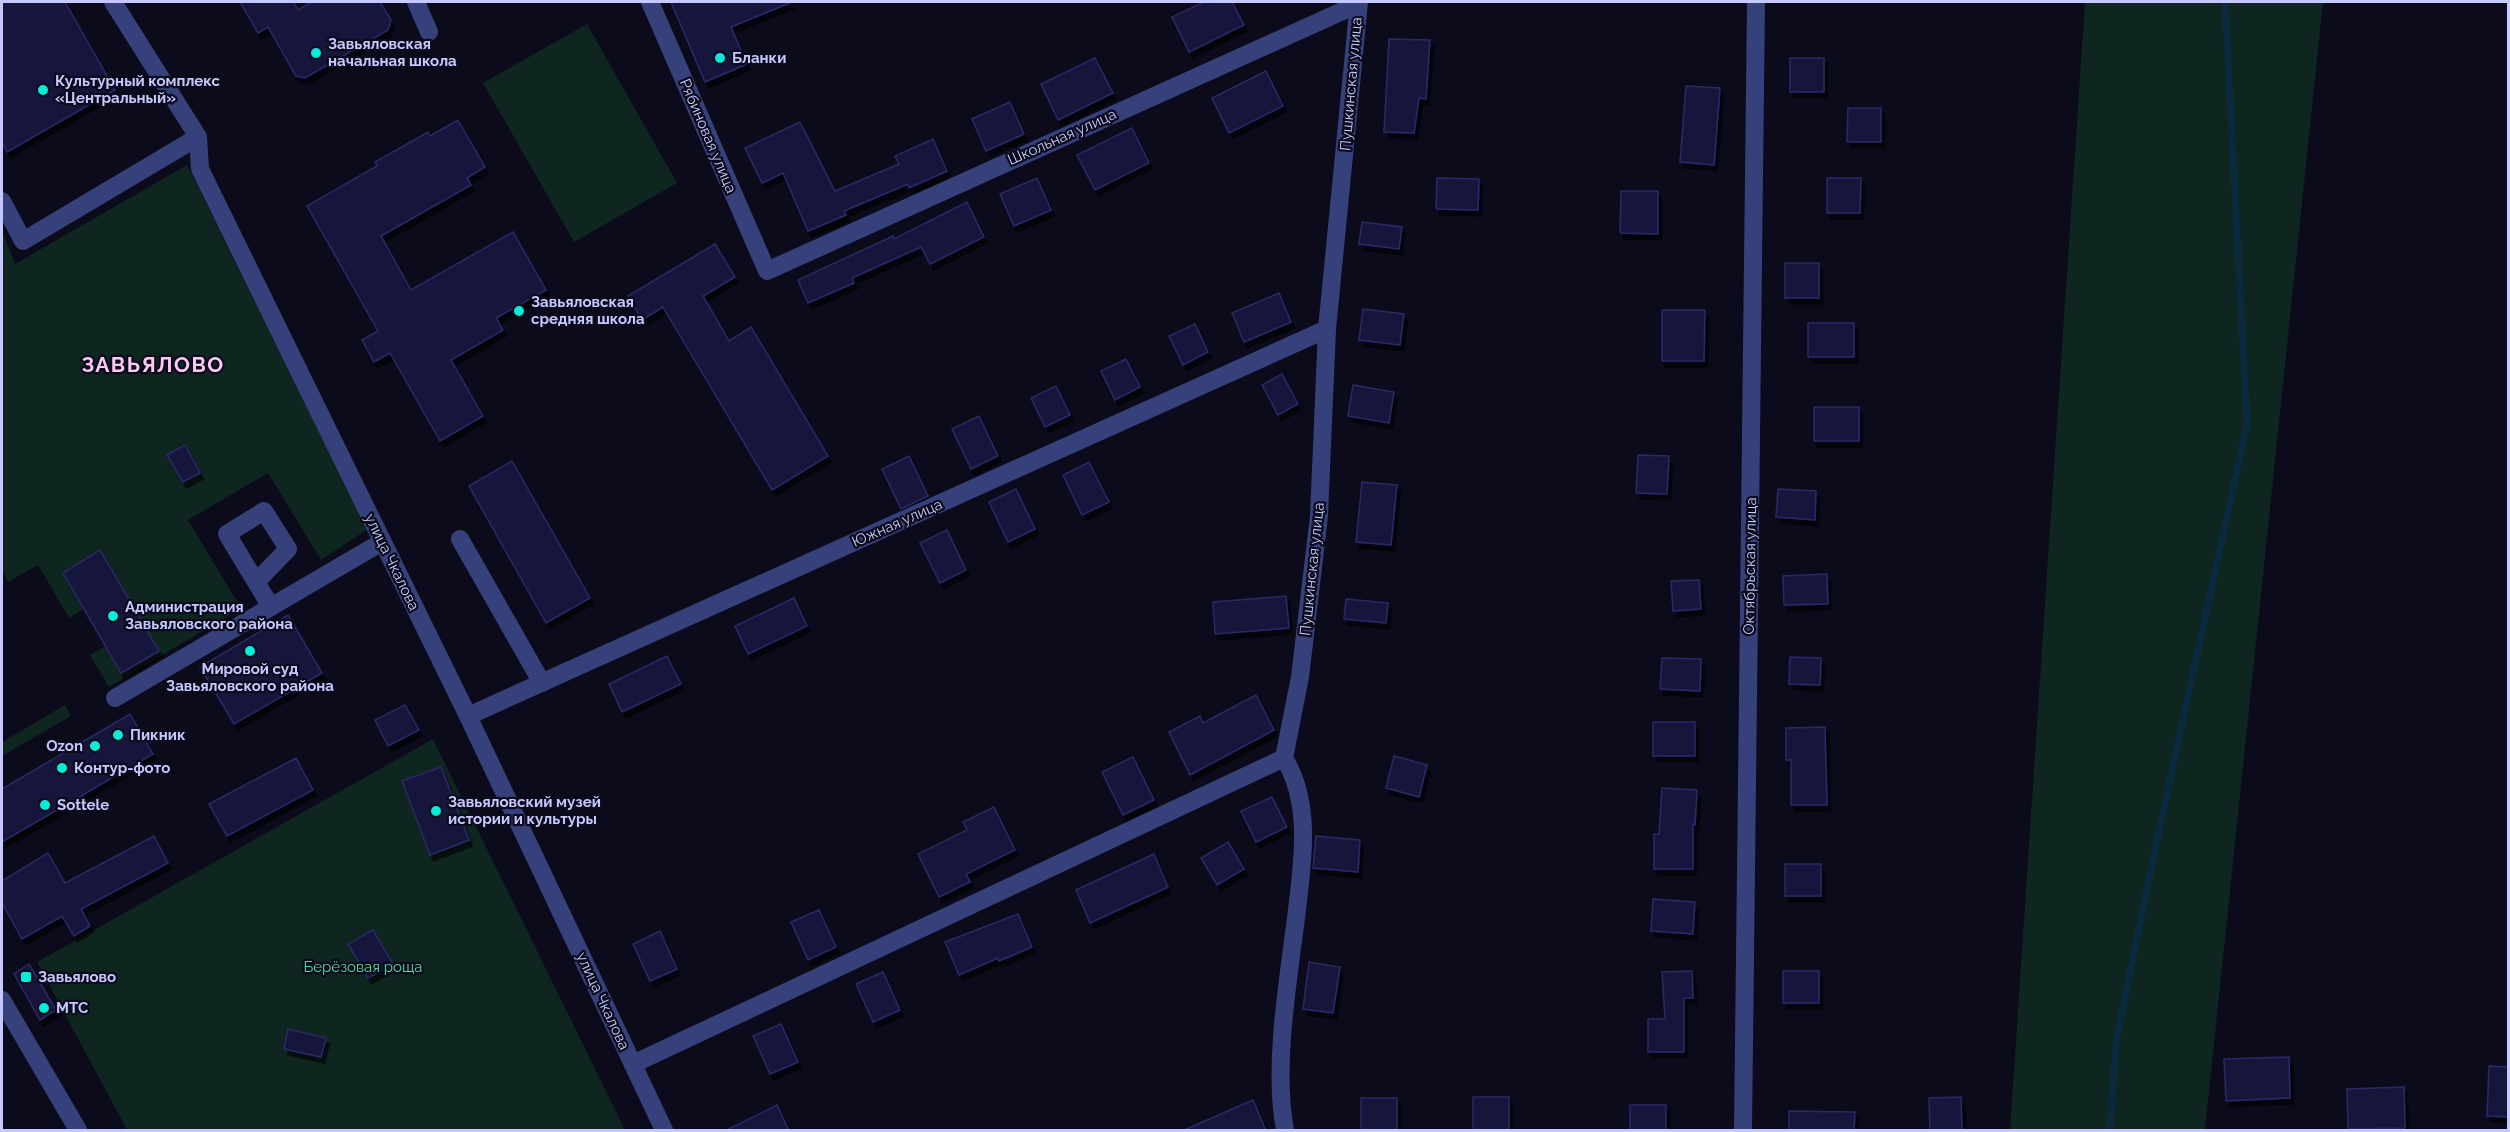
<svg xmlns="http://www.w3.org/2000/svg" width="2510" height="1132" viewBox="0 0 2510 1132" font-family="Raleway,sans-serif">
  <defs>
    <filter id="shadow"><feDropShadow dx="3.5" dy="6" stdDeviation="0" flood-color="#0009"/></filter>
  </defs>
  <rect width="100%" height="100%" fill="#0b0b1b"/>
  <g fill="#0e2520">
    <path d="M2085,2H2323L2205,1130H2010Z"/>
    <path d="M587,24L677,183L574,242L483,83Z"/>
    <path d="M187,165L368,529L321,560L268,473L188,520L241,608L109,687L90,655L106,646L121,673L159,651L100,551L63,573L83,609L69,618L38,565L8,582L2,571V230L15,264Z"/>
    <path d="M65,705L71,716L2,756V742Z"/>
    <path d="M433,739L625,1130H127L37,962Z"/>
  </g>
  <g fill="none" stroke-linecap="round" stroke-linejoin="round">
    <path stroke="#0b293f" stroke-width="7" d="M2110,1130L2116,1042L2158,835L2247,424L2225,2"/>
  </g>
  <g fill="#18173c" stroke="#2a2968" stroke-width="1.5" filter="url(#shadow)">
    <path d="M2,2H65L115,90L7,152L2,142Z"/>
    <path d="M240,2H293L298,10L312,2H380L391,20L388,30L305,78L296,76L268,27L258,33Z"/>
    <path d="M671,2H792L731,27L747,64L705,82Z"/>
    <path d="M1204,2H1232L1244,25L1189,52L1172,17Z"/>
    <path d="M1389,39L1430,40L1426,99L1419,98L1414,133L1384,132Z"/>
    <path d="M1095,58L1113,93L1058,120L1041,84Z"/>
    <rect x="1790" y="58" width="34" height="34"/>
    <path d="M1266,71L1283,106L1229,133L1212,98Z"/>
    <path d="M1686,86L1720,88L1714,165L1680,162Z"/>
    <path d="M1010,102L1024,134L986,151L972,119Z"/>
    <path d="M1848,108H1881V142H1847Z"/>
    <path d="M458,120L485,167L467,178L471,185L381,236L411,290L513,232L546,290L496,318L503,330L451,360L483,416L440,441L390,353L374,362L362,340L378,331L307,206L377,166L375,162L428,132L430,136Z"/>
    <path d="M800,122L835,191L899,164L895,156L933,139L947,171L909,188L908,184L844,211L846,215L808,231L783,173L762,183L745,148Z"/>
    <path d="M1132,128L1149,163L1095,190L1077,155Z"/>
    <path d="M1037,178L1051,210L1014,226L1000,194Z"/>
    <path d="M1437,178L1479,179L1478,210L1436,209Z"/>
    <path d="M1827,178H1861L1860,213H1827Z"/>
    <path d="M1621,191H1658V234L1620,233Z"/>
    <path d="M967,202L984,237L930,264L921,247L852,278L854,283L808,303L798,280L893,236L894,239Z"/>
    <path d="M1362,222L1402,227L1399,249L1359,244Z"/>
    <path d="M715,244L735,277L703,296L729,341L751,327L828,456L772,490L663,307L642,320L628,296Z"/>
    <rect x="1785" y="263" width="34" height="35"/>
    <path d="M1279,293L1291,322L1244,342L1232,313Z"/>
    <path d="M1363,309L1404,314L1400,345L1359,340Z"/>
    <path d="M1662,310H1705L1704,361H1662Z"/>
    <rect x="1808" y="323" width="46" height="34"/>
    <path d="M1195,324L1208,352L1183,365L1169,336Z"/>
    <path d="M1126,359L1140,387L1115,400L1101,371Z"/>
    <path d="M1282,374L1298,404L1278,415L1262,385Z"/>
    <path d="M1353,385L1394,392L1389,423L1348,416Z"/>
    <path d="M1056,386L1070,415L1045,427L1031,398Z"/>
    <rect x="1814" y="407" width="45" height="34"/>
    <path d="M979,416L998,456L971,469L952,429Z"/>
    <path d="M185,445L200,473L183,482L167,455Z"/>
    <path d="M1638,455L1669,456L1667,494L1636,493Z"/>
    <path d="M909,456L928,496L901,509L882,469Z"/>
    <path d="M512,461L590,598L546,623L469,486Z"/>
    <path d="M1089,462L1109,502L1082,515L1063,475Z"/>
    <path d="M1362,482L1397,485L1391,545L1356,542Z"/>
    <path d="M1016,489L1035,529L1008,542L989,502Z"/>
    <path d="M1778,489L1816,491L1815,520L1776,517Z"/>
    <path d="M947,530L966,570L940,583L920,543Z"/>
    <path d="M100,550L159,651L121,673L63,573Z"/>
    <path d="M1827,574L1828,604L1784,605L1783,576Z"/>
    <path d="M1699,580L1701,609L1673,611L1671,581Z"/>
    <path d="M1286,596L1289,628L1215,634L1213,602Z"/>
    <path d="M794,598L807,626L748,654L735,626Z"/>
    <path d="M1346,599L1388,603L1386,623L1344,619Z"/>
    <path d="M288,615L322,673L234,724L200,667Z"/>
    <path d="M667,656L681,684L622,712L609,684Z"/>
    <path d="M1790,657L1821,658L1820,685L1789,684Z"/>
    <path d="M1662,658L1701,659L1700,691L1660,689Z"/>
    <path d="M1256,695L1274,730L1190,775L1169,732L1200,716L1203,723Z"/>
    <path d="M405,705L419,730L388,746L375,720Z"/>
    <path d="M130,714L153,754L2,842V789Z"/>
    <rect x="1653" y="722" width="42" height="34"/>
    <path d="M1825,727L1827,805H1791V760H1786V728Z"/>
    <path d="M1394,756L1427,765L1419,797L1386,788Z"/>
    <path d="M1133,757L1154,800L1123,815L1102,772Z"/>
    <path d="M296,758L313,790L227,836L209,804Z"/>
    <path d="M441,767L469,840L430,855L402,781Z"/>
    <path d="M1662,788L1697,790L1695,825L1693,824V869H1654V834H1659Z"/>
    <path d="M1272,797L1287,827L1256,842L1241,811Z"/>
    <path d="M994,807L1015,850L966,874L970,882L939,897L918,854L967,830L963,822Z"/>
    <path d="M154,836L168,863L81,909L90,926L74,936L62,916L22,939L2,903V881L48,853L65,883Z"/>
    <path d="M1316,836L1360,840L1358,872L1313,868Z"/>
    <path d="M1228,842L1244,869L1217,885L1201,858Z"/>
    <path d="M1154,854L1168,887L1090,923L1076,890Z"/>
    <rect x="1785" y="864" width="36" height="32"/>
    <path d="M1653,899L1695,902L1693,934L1651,931Z"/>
    <path d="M819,910L836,947L808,960L791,922Z"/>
    <path d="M1018,914L1032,947L999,961L998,958L959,975L945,942Z"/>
    <path d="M373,930L393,964L368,978L348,944Z"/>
    <path d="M660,931L677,969L650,981L633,944Z"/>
    <path d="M1309,962L1340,967L1333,1013L1303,1009Z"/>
    <path d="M29,964L56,1010L40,1020L14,974Z"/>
    <path d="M1692,971L1693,998H1684V1052H1648V1019H1665L1662,972Z"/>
    <rect x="1783" y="971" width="36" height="32"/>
    <path d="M883,972L900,1010L873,1022L856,984Z"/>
    <path d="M781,1024L798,1062L770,1074L753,1036Z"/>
    <path d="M288,1029L326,1038L321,1057L284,1049Z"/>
    <path d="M2289,1057L2290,1098L2226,1101L2224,1059Z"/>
    <path d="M2489,1066L2508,1067V1117L2487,1116Z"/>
    <path d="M2404,1087L2405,1128L2348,1129L2347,1089Z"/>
    <rect x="1473" y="1097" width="36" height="33"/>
    <path d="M1961,1097L1962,1131H1930L1929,1098Z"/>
    <rect x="1361" y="1098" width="36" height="33"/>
    <path d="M1253,1100L1266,1131H1182Z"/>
    <path d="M777,1105L789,1131H725Z"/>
    <rect x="1630" y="1105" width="36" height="26"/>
    <path d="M1789,1111L1855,1112L1854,1131H1789Z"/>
  </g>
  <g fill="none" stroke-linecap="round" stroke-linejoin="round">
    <g stroke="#36407a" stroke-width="18">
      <path d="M113,2L198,137L200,169L468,716L664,1130"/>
      <path d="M416,2L429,32"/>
      <path d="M650,2L767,271L1358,4"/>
      <path d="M2,201L23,241L198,137"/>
      <path d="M460,539L542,683"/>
      <path d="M256,582L288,549L264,511L227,534L271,607"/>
      <path d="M115,698L382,542"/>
      <path d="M468,716L1327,329"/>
      <path d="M2,1000L78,1130"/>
      <path d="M633,1064L1284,758"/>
      <path d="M1285,1130C1273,1067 1288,982 1296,918C1302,865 1313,805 1284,758L1300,677L1319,516L1327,329L1359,2"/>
      <path d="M1743,1130L1756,2"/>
    </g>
  </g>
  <g fill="#02eedb" stroke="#0b0b1b" stroke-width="2">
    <circle cx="316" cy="53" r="6"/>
    <circle cx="720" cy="58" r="6"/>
    <circle cx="43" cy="90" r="6"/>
    <circle cx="519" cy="311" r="6"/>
    <circle cx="113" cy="616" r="6"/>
    <circle cx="250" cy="651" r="6"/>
    <circle cx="118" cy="735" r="6"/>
    <circle cx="95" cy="746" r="6"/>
    <circle cx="62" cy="768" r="6"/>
    <circle cx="45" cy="805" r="6"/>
    <circle cx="436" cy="811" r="6"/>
    <rect x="20" y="971" width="12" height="12" rx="3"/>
    <circle cx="44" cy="1008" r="6"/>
  </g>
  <g text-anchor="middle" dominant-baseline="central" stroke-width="4.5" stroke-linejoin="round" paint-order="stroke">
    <g font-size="15" font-weight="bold" fill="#c6c9ff" stroke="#0b0b1b" text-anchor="start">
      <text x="328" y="44">Завьяловская<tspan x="328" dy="17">начальная школа</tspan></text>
      <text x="732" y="58">Бланки</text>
      <text x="55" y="81">Культурный комплекс<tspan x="55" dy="17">«Центральный»</tspan></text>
      <text x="531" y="302">Завьяловская<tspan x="531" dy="17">средняя школа</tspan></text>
      <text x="125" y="607">Администрация<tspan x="125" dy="17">Завьяловского района</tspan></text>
      <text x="250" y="669" text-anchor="middle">Мировой суд<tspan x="250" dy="17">Завьяловского района</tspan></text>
      <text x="130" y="735">Пикник</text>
      <text x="83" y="746" text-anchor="end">Ozon</text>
      <text x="74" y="768">Контур-фото</text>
      <text x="448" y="802">Завьяловский музей<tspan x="448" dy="17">истории и культуры</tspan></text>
      <text x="57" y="805">Sottele</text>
      <text x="38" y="977">Завьялово</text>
      <text x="56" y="1008">МТС</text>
    </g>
    <g font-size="15" fill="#c6c9ff" stroke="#0b0b1b">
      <text transform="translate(1351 84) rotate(-85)">Пушкинская улица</text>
      <text transform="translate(708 136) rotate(67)">Рябиновая улица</text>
      <text transform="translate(1062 137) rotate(-24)">Школьная улица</text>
      <text transform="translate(897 523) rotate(-24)">Южная улица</text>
      <text transform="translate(392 562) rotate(64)">улица Чкалова</text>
      <text transform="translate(1750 566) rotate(-89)">Октябрьская улица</text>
      <text transform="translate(1312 569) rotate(-84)">Пушкинская улица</text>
      <text transform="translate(603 1001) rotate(65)">улица Чкалова</text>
    </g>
    <g font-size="15" fill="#54dca2" stroke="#0b0b1b">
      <text x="363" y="967">Берёзовая роща</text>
    </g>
    <g font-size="21" font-weight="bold" letter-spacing="1.5" fill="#ffc8f4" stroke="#0b0b1b">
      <text x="153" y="364">ЗАВЬЯЛОВО</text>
    </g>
  </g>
  <rect width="2510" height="1132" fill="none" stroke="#c6c9ff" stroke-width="6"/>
</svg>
